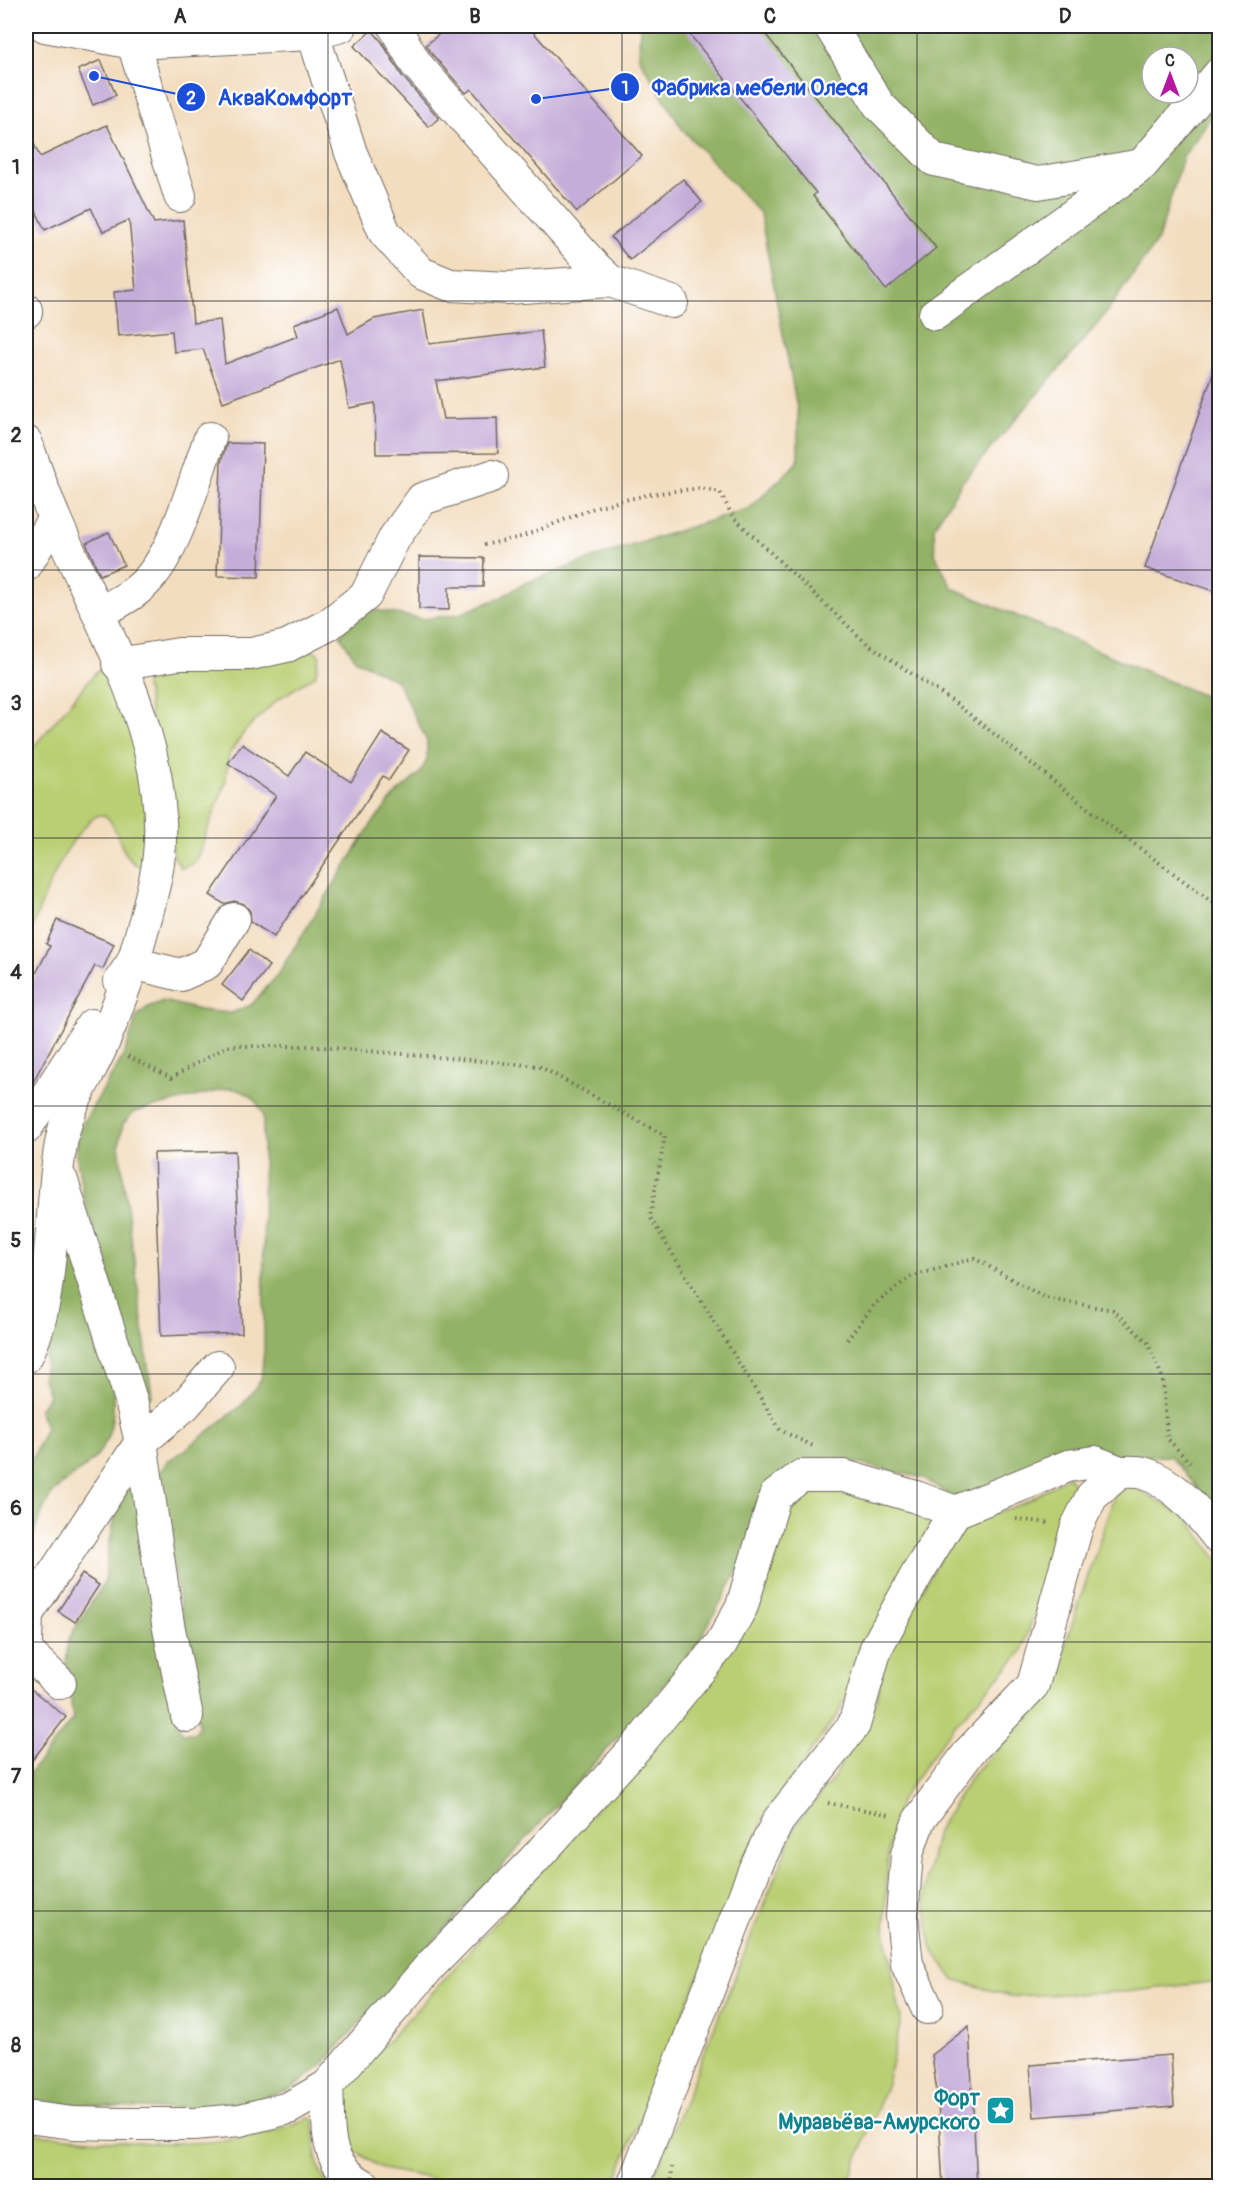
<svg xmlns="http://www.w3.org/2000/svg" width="1245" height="2212" viewBox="0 0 1245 2212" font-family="Pangolin,sans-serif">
  <rect width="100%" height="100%" fill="#fff"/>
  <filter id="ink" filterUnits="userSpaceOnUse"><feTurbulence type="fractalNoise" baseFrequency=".0167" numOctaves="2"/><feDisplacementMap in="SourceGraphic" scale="12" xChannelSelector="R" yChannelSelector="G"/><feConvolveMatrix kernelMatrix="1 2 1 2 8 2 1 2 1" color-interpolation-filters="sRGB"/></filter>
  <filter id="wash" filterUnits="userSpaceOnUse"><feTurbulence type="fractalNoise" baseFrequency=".008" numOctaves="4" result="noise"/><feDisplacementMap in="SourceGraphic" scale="24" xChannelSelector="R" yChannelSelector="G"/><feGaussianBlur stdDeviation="1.35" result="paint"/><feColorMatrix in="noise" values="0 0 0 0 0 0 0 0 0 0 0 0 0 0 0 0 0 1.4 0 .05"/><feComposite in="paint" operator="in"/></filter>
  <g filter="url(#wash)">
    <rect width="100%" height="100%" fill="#f3ddbf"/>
    <g fill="#bacf73" stroke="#727d4f" stroke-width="1.5">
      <path d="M308,651L317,652L320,657L315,676L278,699L245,731L229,754L225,784L195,863L181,868L174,857L145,680L152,672L237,669Z"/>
      <path d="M107,669L146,760V867C114,869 119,795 91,820C58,850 43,903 26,943V756L97,671Z"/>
      <path d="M1069,1476L1073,1483L1053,1557L1021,1653L953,1727L900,1800L888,1850L885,1931L901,2020L887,2083L847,2186H650L797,1823L833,1779L876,1701L887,1649L959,1526L1024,1503Z"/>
      <path d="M1134,1487L1186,1517L1219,1561V1981L1125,1992L1010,1996L953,1979L931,1947L924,1891L937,1831L973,1774L1035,1712L1053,1682L1115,1494L1122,1489Z"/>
      <path d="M815,1488L847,1489L936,1513L838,1714L764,1816L613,2186H472L383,2169L347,2146L340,2115L347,2085L444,1980L631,1769L689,1711L734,1644L776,1523L792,1501Z"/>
      <path d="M309,2118L314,2119C315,2141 312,2173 332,2186H26V2133C109,2141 233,2157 309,2118Z"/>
    </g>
    <g fill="#93b265" stroke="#5f6e48" stroke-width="1.5" fill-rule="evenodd">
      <path d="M640,26H1219V106L1183,157L1158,240L1099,322L962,482L934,527L935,554L952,588L1211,699L1219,700V1513L1170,1456L1109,1457L964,1498L949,1495L924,1478L842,1460L792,1473L698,1643L650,1702L321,2066L291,2089L244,2103L158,2109L69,2104L26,2099V1778L73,1719L66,1664L68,1640L105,1581L107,1556L121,1487L133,1479L178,1723L182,1733H195L199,1725L159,1474L167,1461L181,1453L243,1404L261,1380L264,1350L263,1114C255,1098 249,1092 230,1088L134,1112L123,1124L119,1145L152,1396L150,1398L146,1396L83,1196L76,1152L80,1128L124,1055L137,1016L148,1007L163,1001L200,1010L231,1013L251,1005L276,977L371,825L396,794L419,774L427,760V741L397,681L355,659L341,637L344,627L365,613L376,610L422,619L459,614L500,598L525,583L596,557L750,508L798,462V413L760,213L683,130L639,58ZM1152,57H1188V93H1152Z"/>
      <path d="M73,1251C90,1305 135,1397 101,1450C91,1466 73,1475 59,1487C41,1503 34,1535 26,1557V1473L46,1427L39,1410L49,1395L43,1379L57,1264L65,1253Z"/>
    </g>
    <g id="blocks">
      <g fill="#c5add9">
        <path d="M449,26H528L642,156L577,212L471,89L466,93L431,53L426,45Z"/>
        <path d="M683,26H759L936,248L886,290L813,196L816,193Z"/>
        <path d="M372,30L382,42L402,76L439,118L429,127L354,46Z"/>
        <path d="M101,60L116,95L93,105L78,70Z"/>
        <path d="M107,125L154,223L183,220L193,323L220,320L225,364L298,336L294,324L338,307L348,334L374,319L423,310L429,344L541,331L545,367L436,381L443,419L497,418L498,453L376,454L375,403L349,408L340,359L223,402L203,349L174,352L172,331L118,336L114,292L136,290L129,220L103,232L91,208L45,230L26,190V127L40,157Z"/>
        <path d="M683,179L702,202L630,260L611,237Z"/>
        <path d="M1216,365L1220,366V593L1145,568Z"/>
        <path d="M227,443L263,444L259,577L217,576L221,462Z"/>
        <path d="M109,532L124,565L100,575L86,543Z"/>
        <path d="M419,557L484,558L483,587H449V610L419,609Z"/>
        <path d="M382,733L409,750L389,780L383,776L274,937L251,922L250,911L244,904L234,901L224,904L210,895L276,796L228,763L242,744L289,776L305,752L351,782Z"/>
        <path d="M57,920L114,944L103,969L95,966L26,1095V993L50,946L46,944Z"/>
        <path d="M249,950L269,966L243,1001L222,985Z"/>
        <path d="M235,1151L242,1333L161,1336L154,1153Z"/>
        <path d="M82,1574L99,1585L75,1622L58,1611Z"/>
        <path d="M26,1685L66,1717L26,1768Z"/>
        <path d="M969,2026L977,2187H943L938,2100L932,2055Z"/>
        <path d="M1171,2055L1174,2106L1034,2117L1030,2065Z"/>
      </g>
    </g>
  </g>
  <g filter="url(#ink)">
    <use href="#blocks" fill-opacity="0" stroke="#71695f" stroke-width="1.5"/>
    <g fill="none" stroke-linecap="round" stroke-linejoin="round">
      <defs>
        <g id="minor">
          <path d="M45,26L133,43L313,34L341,26"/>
          <path d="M394,26L416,64L594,266L610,281L672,302"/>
          <path d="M830,26L879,105L934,160L1038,183L1142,165L1220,73"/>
          <path d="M313,34L351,153L385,233L421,273L450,285L508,288L610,281"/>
          <path d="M133,43L180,196"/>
          <path d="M26,310V312"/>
          <path d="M935,314L1137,169"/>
          <path d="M26,442C35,467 44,494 55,519C101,627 182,758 155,880C143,935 125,990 104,1041C91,1072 70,1101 63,1134C48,1200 57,1298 26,1357"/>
          <path d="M26,565L54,518"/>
          <path d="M99,613C119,602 138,593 152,575C178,543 195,478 210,438"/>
          <path d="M118,664L179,654H251L287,646L328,625L366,595L395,537L422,499L492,476"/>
          <path d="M120,981L132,963L181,975L207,963L234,919"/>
          <path d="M26,1128L92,1025"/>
          <path d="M62,1181L131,1400L141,1442L168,1624L187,1716"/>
          <path d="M26,1641L27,1614L141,1442L185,1405L218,1367"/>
          <path d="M26,1651L60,1683"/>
          <path d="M927,2008L907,1964L902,1916L907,1854L919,1820L970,1751L1033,1685L1077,1526L1092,1496L1120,1472C1127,1472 1136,1471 1143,1473C1176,1483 1200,1514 1220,1540"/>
          <path d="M327,2086C330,2131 321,2162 365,2186"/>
          <path d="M26,2117L73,2123L120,2124H194L240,2120L289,2108L327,2086L431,1965L533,1861L638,1745L721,1644L742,1606L775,1496L801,1476H844L916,1497L955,1512L1068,1466L1095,1462L1120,1472"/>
          <path d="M633,2186L755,1868L778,1821L854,1725L876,1648L917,1574L955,1512"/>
        </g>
      </defs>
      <use href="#minor" stroke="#71695f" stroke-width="34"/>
      <g stroke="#71695f" stroke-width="4" stroke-dasharray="1.5 4.5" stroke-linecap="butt">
        <path d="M484,545L521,537L599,506L651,494L701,488L720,492L733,517L865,642L955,703L1110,826L1220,908"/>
        <path d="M128,1056L171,1078L228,1046H311L539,1066L665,1136L650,1217L780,1430L813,1446"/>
        <path d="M847,1340L875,1304L910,1277L974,1258L1045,1298L1113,1310L1148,1343L1163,1379L1167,1438L1191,1464"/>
        <path d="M1016,1519L1050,1523"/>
        <path d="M828,1803L891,1815"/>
        <path d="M671,2186L672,2167"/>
      </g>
      <use href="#minor" stroke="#fff" stroke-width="32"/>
    </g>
  </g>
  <path fill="none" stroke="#2b2b2b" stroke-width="1.5" stroke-opacity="0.55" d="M328,26V2186M622,26V2186M917,26V2186M26,301H1220M26,570H1220M26,838H1220M26,1106H1220M26,1374H1220M26,1642H1220M26,1911H1220"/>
  <defs>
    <symbol id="sight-square" viewBox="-11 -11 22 22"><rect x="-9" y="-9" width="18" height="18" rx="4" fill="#0f9aa8" stroke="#fff"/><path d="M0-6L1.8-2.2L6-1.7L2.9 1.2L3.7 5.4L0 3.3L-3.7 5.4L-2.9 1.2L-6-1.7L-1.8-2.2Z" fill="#fff"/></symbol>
  </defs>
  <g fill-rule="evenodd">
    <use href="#sight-square" x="984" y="2094" width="33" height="33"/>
  </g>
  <g text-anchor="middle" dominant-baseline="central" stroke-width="4.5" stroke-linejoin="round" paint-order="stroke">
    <g font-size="21" font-weight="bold" fill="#0d838f" stroke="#fff" text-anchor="end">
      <text x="980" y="2098">Форт<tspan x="980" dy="24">Муравьёва-Амурского</tspan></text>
    </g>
  </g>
  <path fill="none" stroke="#1d4ed8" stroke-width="2" d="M536 99L625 87M94 76L191 97"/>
  <g fill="#1d4ed8" stroke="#fff" stroke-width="2">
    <circle cx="536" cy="99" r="6"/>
    <circle cx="94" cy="76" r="6"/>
    <circle cx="625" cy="87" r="15"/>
    <circle cx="191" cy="97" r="15"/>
  </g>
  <g font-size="18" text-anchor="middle" font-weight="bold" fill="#fff">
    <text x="625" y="94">1</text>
    <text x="191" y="104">2</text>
  </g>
  <g font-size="22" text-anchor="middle" font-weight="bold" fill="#1d4ed8" stroke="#fff" stroke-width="4.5" stroke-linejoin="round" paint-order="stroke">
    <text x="760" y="95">Фабрика мебели Олеся</text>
    <text x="285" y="105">АкваКомфорт</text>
  </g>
  <rect width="1245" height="2212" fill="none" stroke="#fff" stroke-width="66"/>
  <g transform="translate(1170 75)"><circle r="28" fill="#ffffff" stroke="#aaaaaa" stroke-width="1.5"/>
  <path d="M0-4.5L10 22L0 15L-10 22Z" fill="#b5179e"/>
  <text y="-9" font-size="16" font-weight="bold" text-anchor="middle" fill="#2b2b2b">С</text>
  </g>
  <rect x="33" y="33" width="1179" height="2146" fill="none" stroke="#2b2b2b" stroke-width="2"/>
  <g font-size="20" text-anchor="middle" font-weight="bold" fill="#2b2b2b">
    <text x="180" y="23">A</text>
    <text x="475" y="23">B</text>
    <text x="770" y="23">C</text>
    <text x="1065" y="23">D</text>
    <text x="16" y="174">1</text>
    <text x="16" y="442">2</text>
    <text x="16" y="710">3</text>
    <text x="16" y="979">4</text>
    <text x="16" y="1247">5</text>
    <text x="16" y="1515">6</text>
    <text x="16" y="1783">7</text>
    <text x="16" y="2052">8</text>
  </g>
</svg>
